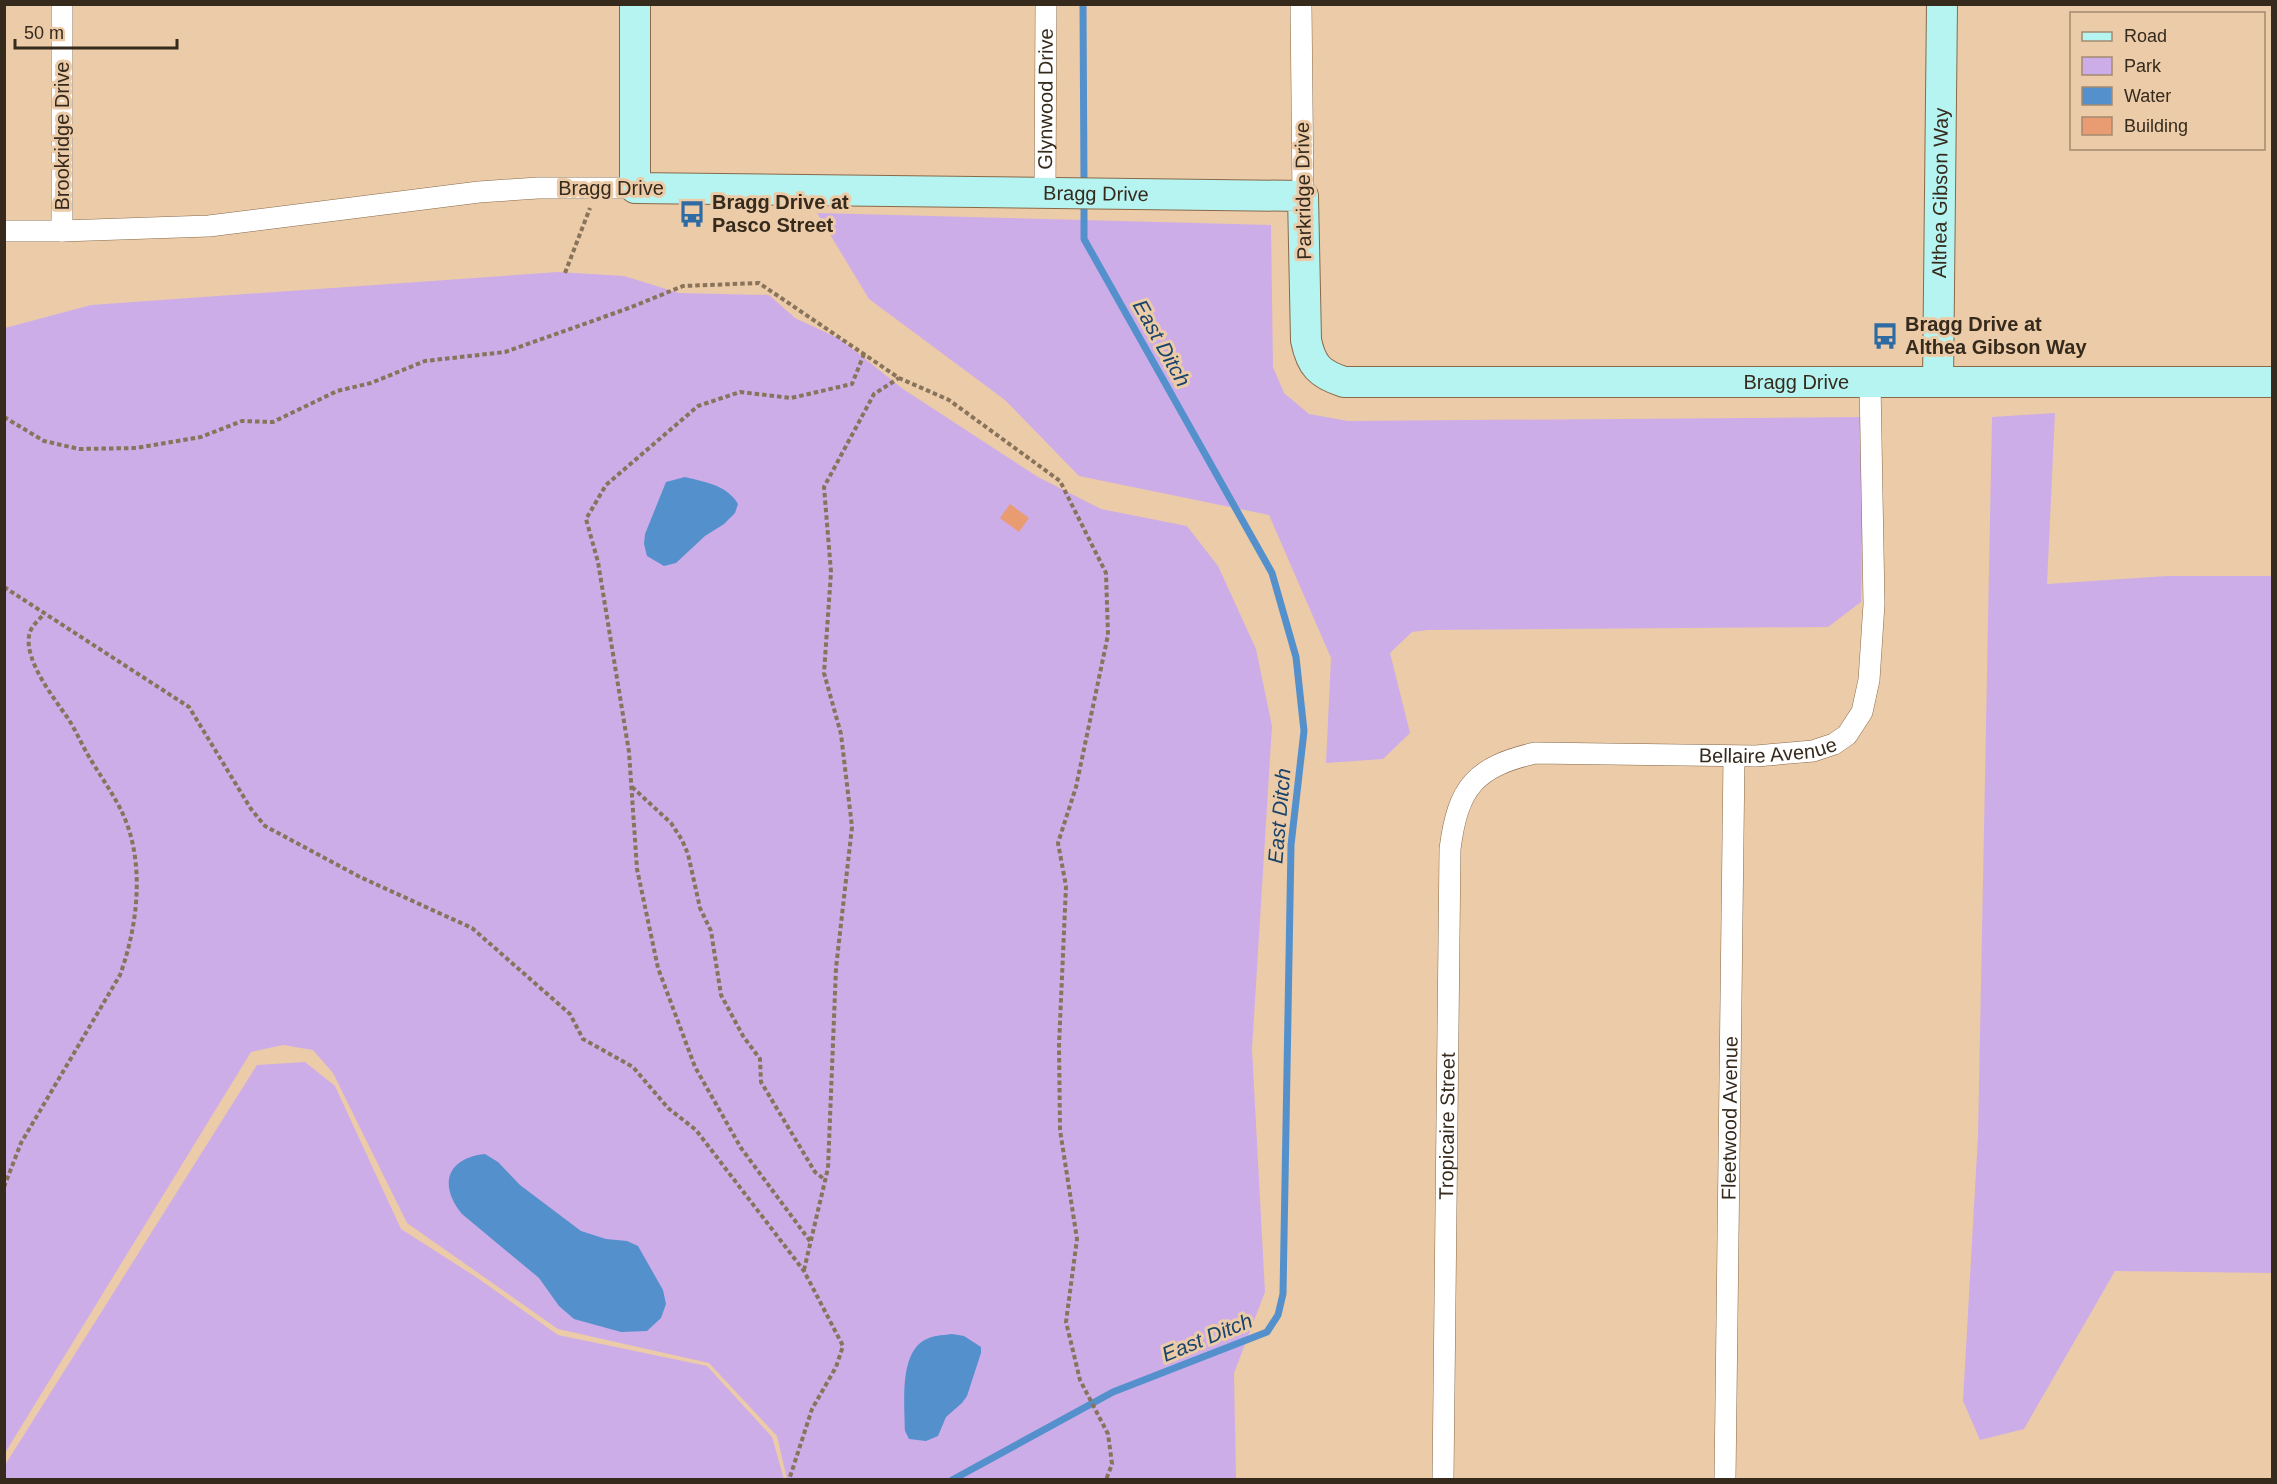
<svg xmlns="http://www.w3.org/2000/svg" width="2277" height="1484" viewBox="0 0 2277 1484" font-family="Helvetica,sans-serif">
  <rect width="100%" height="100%" fill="#eccba8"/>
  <g fill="#cdade8">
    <path d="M817,213L1271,225L1273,367L1284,393L1309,414L1348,421L1864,417L1861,602L1828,627L1428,630L1412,632L1390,653L1410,733L1383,759L1326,763L1331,658L1269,515L1079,476L1005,400L869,299Z"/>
    <path d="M558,272L624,276L679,293L769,295L795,318L840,339L903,389L1038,477L1101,509L1187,526L1218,566L1256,649L1272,726L1252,1049L1265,1292L1234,1373L1236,1479H787L777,1436L709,1363L558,1329L407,1223L333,1073L313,1050L283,1045L251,1052L5,1453V328L91,305Z"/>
    <path d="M2055,413L2047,584L2167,576H2272V1273L2115,1271L2024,1429L1980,1440L1963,1401L1978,1136L1992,417Z"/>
    <path d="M305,1062L335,1086L401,1229L476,1277L558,1335L707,1366L772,1437L784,1479H5V1465L257,1065Z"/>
  </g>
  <g fill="#5491cc">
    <path d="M685,477C705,482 727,485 738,504L735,513L724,524L705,536L676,563L664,566L647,556L644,544L645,534L666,482Z"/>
    <path d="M485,1154L498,1162L520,1185L581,1231L606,1239L627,1241L638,1246L663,1290L666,1304L661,1318L647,1331L621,1332L574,1319L559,1306L539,1278L462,1214C438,1185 447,1158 485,1154Z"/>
    <path d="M952,1334L964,1336L981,1347V1353L967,1396L962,1403L946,1417L938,1436L926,1441L909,1439L905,1431C905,1403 898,1349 929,1338C936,1335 945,1335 952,1334Z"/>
  </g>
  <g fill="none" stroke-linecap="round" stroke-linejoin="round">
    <g stroke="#5491cc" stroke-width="7">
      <path d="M1083,4L1084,185"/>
      <path d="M952,1480L1113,1392L1267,1332L1278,1315L1283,1294L1291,845L1304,731L1296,657L1272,573L1084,239V199"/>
    </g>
  </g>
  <path fill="#e99b71" d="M1010,504L1029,518L1019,532L1000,518Z"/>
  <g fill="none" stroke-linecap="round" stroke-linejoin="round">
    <defs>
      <g id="street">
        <path d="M62,4V231"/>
        <path d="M1301,4L1303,196"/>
        <path id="s1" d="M1045,193L1046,4"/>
        <path d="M4,231H62L209,226L479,192L538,188H635"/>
        <path id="s2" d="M1443,1480L1450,849C1458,787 1475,767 1535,753L1756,756L1813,751L1834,744L1847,735L1862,712L1869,680L1874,604L1870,382"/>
        <path id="s3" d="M1725,1480L1734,757"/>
      </g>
      <g id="secondary">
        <path id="s4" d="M635,4V188L1303,196L1306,340C1311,365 1319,374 1344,382H2272"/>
        <path id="s5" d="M1938,382L1942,4"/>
      </g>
    </defs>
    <use href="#street" stroke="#876a4a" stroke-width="22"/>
    <use href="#secondary" stroke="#876a4a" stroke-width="32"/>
    <g stroke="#88735b" stroke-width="4" stroke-dasharray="4.5 3" stroke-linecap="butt">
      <path d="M565,273L590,208"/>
      <path d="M4,417L44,441L79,449L136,448L201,437L242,421L273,422L337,391L371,383L425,361L505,352L629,308L683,286L759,283L899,378L949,400L1060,481L1106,573L1108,635L1076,787L1058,843L1066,886L1059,1045L1060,1130L1077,1239L1066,1322L1080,1380L1108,1434L1112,1464L1106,1480"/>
      <path d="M4,587L189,707L251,809L265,826L360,877L472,928L570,1014L583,1039L633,1067L668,1108L696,1130L804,1271L843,1346L836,1367L812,1409L789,1480"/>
      <path d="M632,787L671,823L682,840L688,854L700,908L711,931L721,995L743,1036L760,1059L761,1082L815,1172L824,1179"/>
      <path d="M4,1187L21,1143L120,975C137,928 144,871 127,824C118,800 104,782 91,760C82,746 76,730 67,717C53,697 25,661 29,636C30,627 38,621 44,614"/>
      <path d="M810,1241L741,1148L695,1067L658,968L637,869L629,752L598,562L586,519L606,485L698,406L740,392L791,398L852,384L864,354"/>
      <path d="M804,1270L828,1168L836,968L852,827L841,734L824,673L831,572L824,487L874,394L899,378"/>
    </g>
    <use href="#street" stroke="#fff" stroke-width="21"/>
    <use href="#secondary" stroke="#b6f4f2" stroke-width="30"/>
  </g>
  <defs>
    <symbol id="bus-bare" viewBox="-9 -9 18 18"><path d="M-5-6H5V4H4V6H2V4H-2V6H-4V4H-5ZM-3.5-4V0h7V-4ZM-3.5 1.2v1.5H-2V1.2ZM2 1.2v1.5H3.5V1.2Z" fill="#2e6ba2" stroke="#eccba8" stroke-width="2.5" paint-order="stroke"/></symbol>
  </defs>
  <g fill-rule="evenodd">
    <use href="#bus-bare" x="673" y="195" width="38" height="38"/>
    <use href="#bus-bare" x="1866" y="317" width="38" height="38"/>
  </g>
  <g text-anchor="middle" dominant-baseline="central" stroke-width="6" stroke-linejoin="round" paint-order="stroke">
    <g font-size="20" fill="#362a1c" stroke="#eccba8">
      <text stroke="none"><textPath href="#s1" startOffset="94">Glynwood Drive</textPath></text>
      <text transform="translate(62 136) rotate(-90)">Brookridge Drive</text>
      <text x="611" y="188">Bragg Drive</text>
      <text transform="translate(1303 191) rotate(-91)">Parkridge Drive</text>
      <text stroke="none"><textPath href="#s5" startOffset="189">Althea Gibson Way</textPath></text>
      <text stroke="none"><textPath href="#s4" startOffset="645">Bragg Drive</textPath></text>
      <text stroke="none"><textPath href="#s4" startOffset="1509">Bragg Drive</textPath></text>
      <text stroke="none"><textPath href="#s2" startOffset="1005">Bellaire Avenue</textPath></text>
      <text stroke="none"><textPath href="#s3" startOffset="362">Fleetwood Avenue</textPath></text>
      <text stroke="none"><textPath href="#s2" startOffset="354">Tropicaire Street</textPath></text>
    </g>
    <g font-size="20" font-weight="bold" fill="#362a1c" stroke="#eccba8" text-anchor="start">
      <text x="712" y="202">Bragg Drive at<tspan x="712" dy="23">Pasco Street</tspan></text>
      <text x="1905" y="324">Bragg Drive at<tspan x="1905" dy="23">Althea Gibson Way</tspan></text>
    </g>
    <g font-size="21" font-style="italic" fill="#18446c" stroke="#eccba8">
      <text transform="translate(1162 343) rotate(61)">East Ditch</text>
      <text transform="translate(1279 816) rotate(-85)">East Ditch</text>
      <text transform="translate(1207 1337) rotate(-22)">East Ditch</text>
    </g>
  </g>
  <rect width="2277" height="1484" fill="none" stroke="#362a1c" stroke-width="12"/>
  <rect x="2070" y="12" width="195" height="138" fill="#eccba8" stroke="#a38b70" stroke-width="1.5"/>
  <rect x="2082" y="32" width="30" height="9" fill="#b6f4f2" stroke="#a38b70" stroke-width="1.5"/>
  <text x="2124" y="42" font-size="18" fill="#362a1c">Road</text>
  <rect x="2082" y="57" width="30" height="18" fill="#cdade8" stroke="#a38b70" stroke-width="1.5"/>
  <text x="2124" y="72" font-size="18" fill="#362a1c">Park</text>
  <rect x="2082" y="87" width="30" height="18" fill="#5491cc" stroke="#a38b70" stroke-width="1.5"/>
  <text x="2124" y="102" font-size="18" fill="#362a1c">Water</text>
  <rect x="2082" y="117" width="30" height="18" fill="#e99b71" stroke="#a38b70" stroke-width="1.5"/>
  <text x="2124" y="132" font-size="18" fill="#362a1c">Building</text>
  <path d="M15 39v9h162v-9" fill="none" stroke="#362a1c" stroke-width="3"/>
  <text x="24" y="39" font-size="18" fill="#362a1c" stroke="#eccba8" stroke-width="4.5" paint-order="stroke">50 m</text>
</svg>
